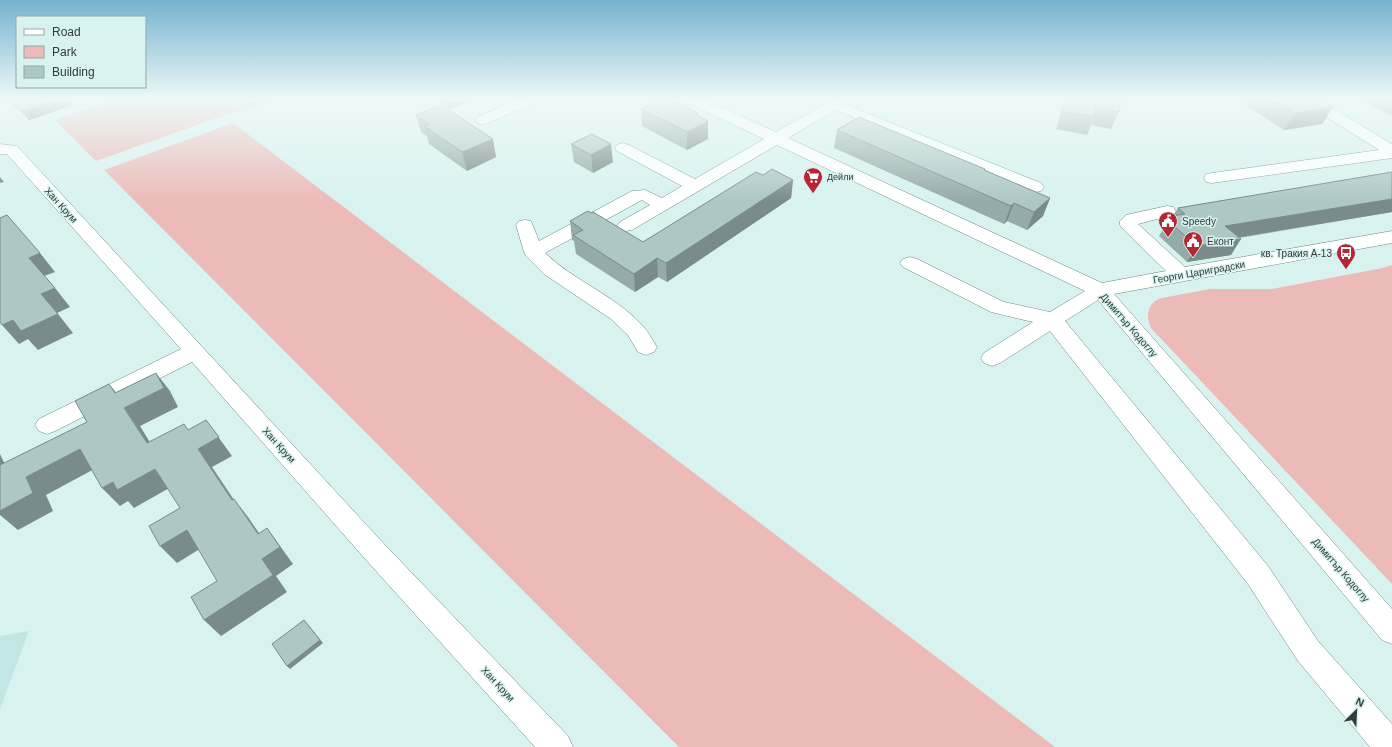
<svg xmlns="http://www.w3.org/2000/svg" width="1392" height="747" viewBox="0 0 1392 747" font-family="Helvetica,sans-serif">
  <rect width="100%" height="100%" fill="#d7f2ef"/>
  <path fill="#c2e6e3" d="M29,631L0,709V636Z"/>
  <g fill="#ecbab7">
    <path d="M111,98H289L225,115L96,161L55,120L113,100Z"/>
    <path d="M233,123L1055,747H679L104,170Z"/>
    <path d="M1392,265V584L1151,328C1145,315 1148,302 1162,298L1210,289H1272L1383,268Z"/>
  </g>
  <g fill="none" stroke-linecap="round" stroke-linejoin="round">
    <defs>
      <g id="minor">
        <path d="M521,98H540L538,101L488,123L483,125L478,123L475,120L478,117Z"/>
        <path d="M682,98H701L776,132L829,102H839L1041,183L1044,187L1041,191L1035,192L1029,191L836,110L788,138L1102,283L1166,271L1123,229L1120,225V221L1126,215L1167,206L1173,207L1176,211L1173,215L1138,224L1185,267L1392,231V243L1114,294L1392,609V644L1382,640L1098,300L1065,321L1268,566L1318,641L1392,724V747H1370L1298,661L1248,584L1050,331L1000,363L992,366L984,363L981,358L984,353L1033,322L991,312L903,267L900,263L903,259L910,257L917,259L1004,302L1050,312L1085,291L777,145L632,230L626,231L620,230L617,226L620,222L650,205L642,200L545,253C574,281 614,295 641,324C647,330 652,339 657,347L654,352L646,355L638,352L628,335L611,319L544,274L526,256L524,252L516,225L519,221L525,220L531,221L539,241L632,191L645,190L662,198L682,186L617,151L615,148L617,145L623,143L629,145L695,179L764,139L684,101Z"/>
        <path d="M1299,98H1316L1392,144V158L1212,183L1206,182L1204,178L1206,174L1212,173L1379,150L1301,101Z"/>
        <path d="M0,144L17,146L385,545L568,736L573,747H535L367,561L192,362L55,431L47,434L39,431L35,425L39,419L181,349L7,154H0Z"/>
      </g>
    </defs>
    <use href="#minor" stroke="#6e8684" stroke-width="1"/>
    <use href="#minor" fill="#fff" fill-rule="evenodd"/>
  </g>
  <g fill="#95aba9">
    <path d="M0,98H68L73,105L29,120L9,101L0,104Z"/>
    <path d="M434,98H478L449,109Z"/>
    <path d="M1065,98H1121L1119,112L1111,129L1091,125L1087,135L1056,129Z"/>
    <path d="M1237,98H1318L1333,107L1322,124L1284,130L1236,99Z"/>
    <path d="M1358,98H1392V116Z"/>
    <path d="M641,109L698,116L708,121V139L687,150L642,126Z"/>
    <path d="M416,115L496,157L467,171L429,144L427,136L421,132Z"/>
    <path d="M837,130L985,169V170L1050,198L1043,216L1027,230L1007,221L1004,224L834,148Z"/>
    <path d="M571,144L613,162L593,173L574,162Z"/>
    <path d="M1392,172V212L1239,238L1231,255L1187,262L1159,236L1171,216L1174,215L1178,208Z"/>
    <path d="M763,175L793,180L791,198L667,282L658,277L635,292L576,254L574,241L572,240L570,221L643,242Z"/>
  </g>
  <g fill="#798b8a">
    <path d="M0,98H7L9,101L0,104Z"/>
    <path d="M63,98H68L73,105L29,120L23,111Z"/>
    <path d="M447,98H478L449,109Z"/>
    <path d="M1333,107L1322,124L1284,130L1295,113Z"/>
    <path d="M698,113V126L708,121V139L687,150V132L695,114Z"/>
    <path d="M493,139L496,157L467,171L462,152Z"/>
    <path d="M611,144L613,162L593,173L591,155Z"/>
    <path d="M0,177L4,182L0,183Z"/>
    <path d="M793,180L791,198L667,282L666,263Z"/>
    <path d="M1050,198L1043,216L1027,230L1034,212Z"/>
    <path d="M1392,199V212L1216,241L1225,226Z"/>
    <path d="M1014,203L1007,221L1004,224L1011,206Z"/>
    <path d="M1241,239L1231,255L1187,262L1197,246Z"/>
    <path d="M40,253L55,272L44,276L29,258Z"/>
    <path d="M657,258L658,277L635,292L634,274Z"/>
    <path d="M55,288L70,307L57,313L41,294Z"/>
    <path d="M58,314L73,333L38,350L28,339L19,344L2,325L13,320Z"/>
    <path d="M156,373L170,391L178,407L140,426L162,462L147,443L109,384L125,403Z"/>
    <path d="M206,420L232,456L212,467L246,518L232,500L198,449L201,447Z"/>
    <path d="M80,449L98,467L46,495L53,511L18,530L0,515V501L26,477Z"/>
    <path d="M0,454L15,486L0,473Z"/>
    <path d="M155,469L171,487L134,508L128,501L120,506L102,488L113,482Z"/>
    <path d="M234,499L248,517L271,551L258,534Z"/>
    <path d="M267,528L293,564L276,576L287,592L221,636L204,620L262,559Z"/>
    <path d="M187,530L203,547L177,563L160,546Z"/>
    <path d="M304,620L323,643L290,669L287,666Z"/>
  </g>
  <g fill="#adc7c5" stroke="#798b8a">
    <path d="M9,98H63L23,111Z"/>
    <path d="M663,98H668L698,113L695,114L708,121L687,132L641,109Z"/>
    <path d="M1066,98H1121L1119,112L1096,107L1094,117L1062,111Z"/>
    <path d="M1272,98H1318L1333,107L1295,113Z"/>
    <path d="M441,105L493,139L462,152L424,126L429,124L416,115Z"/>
    <path d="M859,117L985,169L984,170L1050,198L1034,212L1014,203L1011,206L837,130Z"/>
    <path d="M592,134L611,144L591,155L571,144Z"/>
    <path d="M772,169L793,180L666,263L657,258L634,274L573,235L583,230L570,221L588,211L591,213L593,212L643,242L756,172L763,175Z"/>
    <path d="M1392,172V199L1225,226L1241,239L1197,246L1168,221L1175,219L1171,216L1185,214L1178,208Z"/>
    <path d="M7,215L40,253L29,258L55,288L41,294L58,314L21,331L13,320L2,325L0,322V218Z"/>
    <path d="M156,373L164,388L124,408L147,443L184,424L188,430L206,420L219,437L198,449L232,500L234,499L258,534L267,528L280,547L262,559L273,575L204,620L191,597L217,581L187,530L160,546L149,526L180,508L155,469L117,490L113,482L102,488L80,449L26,477L33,493L0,511V465L87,422L75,401L109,384L115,393Z"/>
    <path d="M304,620L320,640L287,666L272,644Z"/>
  </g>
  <linearGradient id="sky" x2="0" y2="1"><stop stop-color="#75b2d0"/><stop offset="0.49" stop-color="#edf9f8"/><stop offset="1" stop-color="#edf9f8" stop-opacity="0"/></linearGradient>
  <rect width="1392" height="202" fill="url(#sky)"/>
  <defs>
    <symbol id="supermarket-pin" viewBox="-11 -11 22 30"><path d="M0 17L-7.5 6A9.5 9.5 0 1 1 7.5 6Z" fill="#b62533" stroke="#d7f2ef"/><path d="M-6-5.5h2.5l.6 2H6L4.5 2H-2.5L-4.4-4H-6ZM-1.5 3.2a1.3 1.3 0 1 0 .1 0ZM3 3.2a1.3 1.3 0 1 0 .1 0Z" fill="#fff"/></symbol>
    <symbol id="civic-pin" viewBox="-11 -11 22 30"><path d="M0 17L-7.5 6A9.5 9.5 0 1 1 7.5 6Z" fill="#b62533" stroke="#d7f2ef"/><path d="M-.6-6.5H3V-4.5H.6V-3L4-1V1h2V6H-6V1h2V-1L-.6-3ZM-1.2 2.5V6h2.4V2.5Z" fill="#fff"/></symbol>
    <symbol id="bus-pin" viewBox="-11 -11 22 30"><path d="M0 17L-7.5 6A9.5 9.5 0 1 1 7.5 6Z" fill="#b62533" stroke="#d7f2ef"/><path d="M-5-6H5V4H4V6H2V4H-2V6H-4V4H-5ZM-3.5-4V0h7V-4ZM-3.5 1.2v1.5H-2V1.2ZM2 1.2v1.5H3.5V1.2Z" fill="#fff"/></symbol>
  </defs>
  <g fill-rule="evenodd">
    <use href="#supermarket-pin" x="802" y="166" width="22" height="30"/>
    <use href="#civic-pin" x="1157" y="210" width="22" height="30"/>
    <use href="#civic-pin" x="1182" y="230" width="22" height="30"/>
    <use href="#bus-pin" x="1335" y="242" width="22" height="30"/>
  </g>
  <g text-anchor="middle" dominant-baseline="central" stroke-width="3" stroke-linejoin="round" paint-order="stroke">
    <g font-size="9" fill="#313c3b" stroke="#d7f2ef" text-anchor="start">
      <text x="827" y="177">Дейли</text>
    </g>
    <g font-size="10" fill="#313c3b" stroke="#d7f2ef">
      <text transform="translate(61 205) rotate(48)">Хан Крум</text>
      <text transform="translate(1199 272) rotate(-10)">Георги Цариградски</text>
      <text transform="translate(1129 325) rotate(49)">Димитър Кодоглу</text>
      <text transform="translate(279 445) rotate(48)">Хан Крум</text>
      <text transform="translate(1341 570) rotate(49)">Димитър Кодоглу</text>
      <text transform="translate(498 684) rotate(47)">Хан Крум</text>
    </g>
    <g font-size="10" fill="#313c3b" stroke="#d7f2ef" text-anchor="start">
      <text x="1182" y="221">Speedy</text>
      <text x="1207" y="241">Еконт</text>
      <text x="1332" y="253" text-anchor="end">кв. Тракия А-13</text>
    </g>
  </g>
  <rect x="16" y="16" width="130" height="72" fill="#d7f2ef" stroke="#95a9a7"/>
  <rect x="24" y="29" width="20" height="6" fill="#ffffff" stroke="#95a9a7"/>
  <text x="52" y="36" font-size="12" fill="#313c3b">Road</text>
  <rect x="24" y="46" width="20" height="12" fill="#ecbab7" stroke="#95a9a7"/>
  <text x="52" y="56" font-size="12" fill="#313c3b">Park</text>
  <rect x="24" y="66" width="20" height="12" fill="#adc7c5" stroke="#95a9a7"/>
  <text x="52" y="76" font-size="12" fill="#313c3b">Building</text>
  <g transform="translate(1356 711) rotate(24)" stroke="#d7f2ef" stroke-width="3" paint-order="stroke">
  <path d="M0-3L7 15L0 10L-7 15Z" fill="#313c3b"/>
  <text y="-6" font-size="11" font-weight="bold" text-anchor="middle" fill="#313c3b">N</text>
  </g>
</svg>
